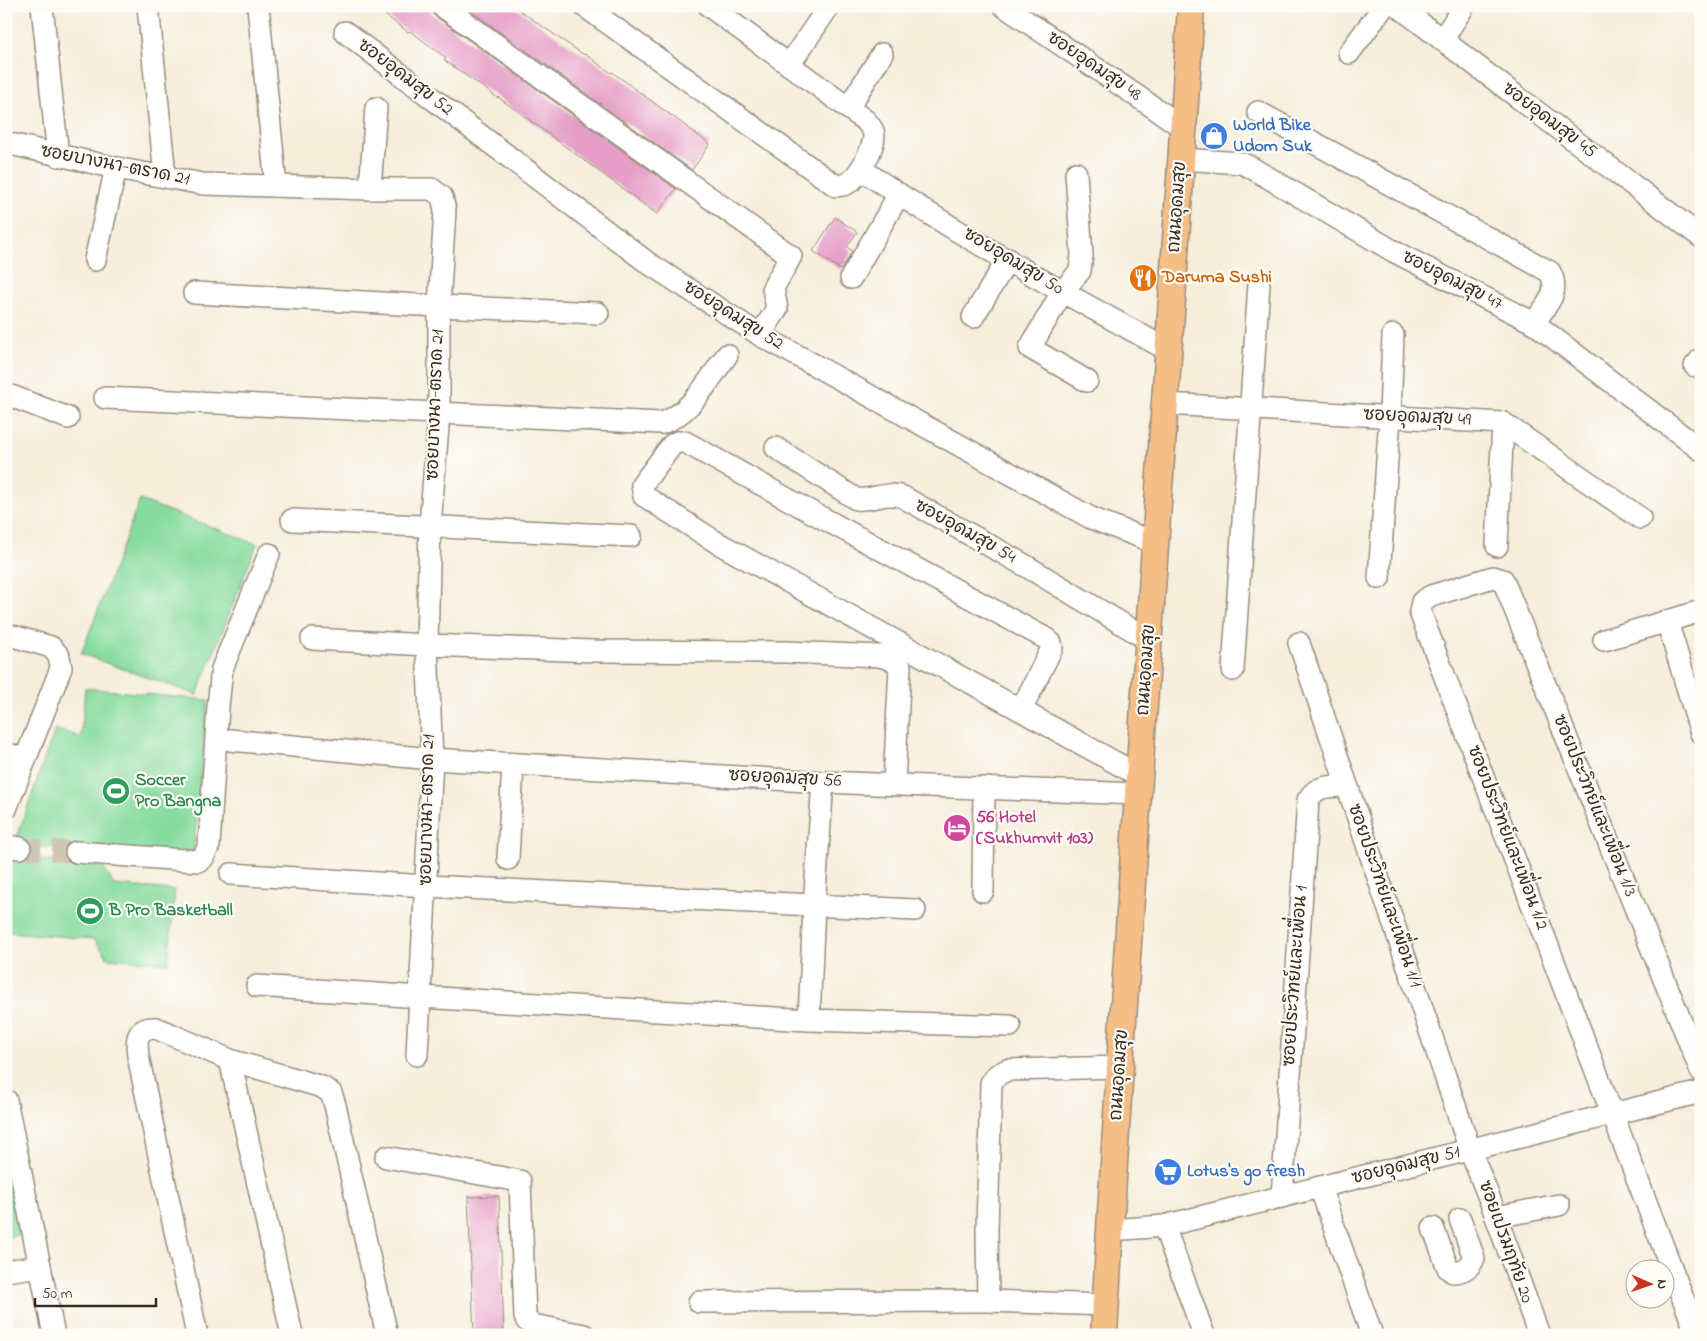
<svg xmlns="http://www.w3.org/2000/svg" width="1707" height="1341" viewBox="0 0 1707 1341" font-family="'Indie Flower','Playpen Sans Thai',sans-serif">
  <rect width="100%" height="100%" fill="#fdfcf7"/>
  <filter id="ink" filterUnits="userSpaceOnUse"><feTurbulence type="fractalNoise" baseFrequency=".02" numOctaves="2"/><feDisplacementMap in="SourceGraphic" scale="10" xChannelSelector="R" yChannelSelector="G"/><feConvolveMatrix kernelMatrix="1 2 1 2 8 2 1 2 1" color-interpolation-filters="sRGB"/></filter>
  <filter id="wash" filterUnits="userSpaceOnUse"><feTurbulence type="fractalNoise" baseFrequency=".0096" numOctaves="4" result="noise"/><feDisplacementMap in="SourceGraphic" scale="20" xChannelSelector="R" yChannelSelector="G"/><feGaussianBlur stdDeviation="1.12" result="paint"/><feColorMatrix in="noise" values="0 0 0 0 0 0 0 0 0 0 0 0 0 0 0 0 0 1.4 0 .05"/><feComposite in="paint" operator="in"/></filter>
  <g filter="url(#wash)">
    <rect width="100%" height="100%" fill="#f6eedb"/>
    <g fill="#86db9e" stroke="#60825e">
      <path d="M140,500L257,544L197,695L81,654Z"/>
      <path d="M85,688L208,700L193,856L14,845L55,729L81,737Z"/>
      <path d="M6,857L102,865L114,885L175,890L168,963L108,958L94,939L6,932Z"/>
      <path d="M6,1170L23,1234L6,1237Z"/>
    </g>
    <g id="blocks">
      <g fill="#e69dc8">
        <path d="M373,6H430L431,12L435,16L676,189L657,214L498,97V98L444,60L446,58L410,31L408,32Z"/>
        <path d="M464,6H513L584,55L585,54L611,73L612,72L710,144L692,170Z"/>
        <path d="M835,217L857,232L847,247L852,251L841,270L813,251Z"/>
        <path d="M499,1196L504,1335H474L468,1197Z"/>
      </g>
    </g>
  </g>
  <g filter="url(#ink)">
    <use href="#blocks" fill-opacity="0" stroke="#988c7c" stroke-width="1"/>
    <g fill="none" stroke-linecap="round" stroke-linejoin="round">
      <path stroke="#d1c7b5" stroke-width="21" stroke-dasharray="21 11" stroke-linecap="butt" d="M20,848L76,852"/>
      <defs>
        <g id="minor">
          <path d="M42,6L58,156"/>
          <path d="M148,6L165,176"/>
          <path d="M258,6L276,186"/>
          <path d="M442,6L791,256L773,288L777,309L760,335"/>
          <path d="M584,6L836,186C843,185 846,185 851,181C860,173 878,143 873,131C872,128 868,124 866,121L709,6"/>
          <path d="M1004,6L1184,128"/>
          <path d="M1398,6L1701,237"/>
          <path d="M345,32L648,263L760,335L1091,518L1156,543"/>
          <path d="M1442,40L1464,6"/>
          <path d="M1349,53L1384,6"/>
          <path d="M789,65L829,6"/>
          <path d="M848,108L882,54"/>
          <path d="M1258,112L1550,272C1561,293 1546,305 1534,323"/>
          <path d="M6,143L116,168L203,184L370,189H432L442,197L445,210L439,306V414L430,526L427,645L432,759L417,1055"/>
          <path d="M1182,159L1241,163L1250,167L1395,252L1534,323L1701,450"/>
          <path d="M861,169C959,236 1064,293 1168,350"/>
          <path d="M1076,173L1082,255L1080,271L1062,292L1030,348L1087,381"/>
          <path d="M370,189L376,108"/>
          <path d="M95,260L116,168"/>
          <path d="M851,278L899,194"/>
          <path d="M194,293L439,306L598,313"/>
          <path d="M973,317L1008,259"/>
          <path d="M1695,366L1701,359"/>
          <path d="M6,394L68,418"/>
          <path d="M105,398L662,423C692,413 709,379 727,355"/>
          <path d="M1165,404L1503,423L1640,518"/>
          <path d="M776,448L856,499C875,501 884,491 903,497L1026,566L1149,640"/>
          <path d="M292,520L631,536"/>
          <path d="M1497,546L1503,423"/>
          <path d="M1379,578L1390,416L1393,335"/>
          <path d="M1667,621L1701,733"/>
          <path d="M6,634L51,647L59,656L61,668L6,809"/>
          <path d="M312,639L427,645L594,651L786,652L880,656L893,660L900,666L894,784"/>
          <path d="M1604,640L1701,611"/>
          <path d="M1299,643L1470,1150L1490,1200L1539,1335"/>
          <path d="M1233,670L1259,284"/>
          <path d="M1021,710L1052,648L1051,643L1045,638L802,507L685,442H677L672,445L642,485L644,496L716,542L1138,775"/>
          <path d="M230,740L432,759L823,782L1138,794"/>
          <path d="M6,753L25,760"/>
          <path d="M823,782L814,905L809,1020L1010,1026"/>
          <path d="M6,846L20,848"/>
          <path d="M76,852L198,861L203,858L209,845L218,707L222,669L269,554"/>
          <path d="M508,859L513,764"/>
          <path d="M231,874L427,886L915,910"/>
          <path d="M983,891L984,789"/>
          <path d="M257,986L421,997L809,1020"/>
          <path d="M230,1060L292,1335"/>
          <path d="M6,1100L54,1335"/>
          <path d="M386,1157L520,1181L525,1317L527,1321L533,1325L584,1335"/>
          <path d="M1320,1187L1372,1335"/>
          <path d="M1282,1197L1308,800C1317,784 1331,787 1347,786"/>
          <path d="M1496,1217L1559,1205"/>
          <path d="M1164,1226L1204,1335"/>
          <path d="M1433,1228L1448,1268L1453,1272C1462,1272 1471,1267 1474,1258L1460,1219"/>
          <path d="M1110,1230L1164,1226L1701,1092"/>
          <path d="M6,1271L40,1266"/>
          <path d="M699,1302L988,1301"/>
          <path d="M1106,1305L988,1301L987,1230L991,1083L997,1075L1007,1070L1120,1067"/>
          <path d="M197,1335L138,1056C136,1040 136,1027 156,1028L230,1060L322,1087L331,1093L335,1105L387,1335"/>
          <path d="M1697,1335L1420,612L1422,602L1431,596L1493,577L1503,580L1701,1071"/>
        </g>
        <path id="major" d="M1104,1335C1128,892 1164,449 1191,6"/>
      </defs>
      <use href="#minor" stroke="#988c7c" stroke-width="24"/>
      <use href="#major" stroke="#988c7c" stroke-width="29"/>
      <use href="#minor" stroke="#fff" stroke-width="21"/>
      <use href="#major" stroke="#f6be87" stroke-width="26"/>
    </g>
  </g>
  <defs>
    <symbol id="shop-disc" viewBox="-11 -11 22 22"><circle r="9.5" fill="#3f7fe0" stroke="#fdfcf7"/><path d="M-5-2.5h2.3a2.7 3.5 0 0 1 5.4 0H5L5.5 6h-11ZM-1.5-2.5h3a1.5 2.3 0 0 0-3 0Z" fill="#fff"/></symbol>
    <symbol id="restaurant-disc" viewBox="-11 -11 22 22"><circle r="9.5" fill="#e8710a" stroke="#fdfcf7"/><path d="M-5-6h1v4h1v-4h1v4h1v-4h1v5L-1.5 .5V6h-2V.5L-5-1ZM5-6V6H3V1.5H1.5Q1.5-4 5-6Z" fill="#fff"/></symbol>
    <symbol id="stadium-disc" viewBox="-11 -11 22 22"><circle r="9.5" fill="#2e9e5b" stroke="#fdfcf7"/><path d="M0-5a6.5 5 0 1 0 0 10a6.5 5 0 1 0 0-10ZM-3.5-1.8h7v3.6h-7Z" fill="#fff"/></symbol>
    <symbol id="hotel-disc" viewBox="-11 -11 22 22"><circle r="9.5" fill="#d1479c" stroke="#fdfcf7"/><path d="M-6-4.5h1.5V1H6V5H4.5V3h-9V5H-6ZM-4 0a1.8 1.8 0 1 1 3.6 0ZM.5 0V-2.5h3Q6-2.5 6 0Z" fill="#fff"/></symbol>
    <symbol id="supermarket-disc" viewBox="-11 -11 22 22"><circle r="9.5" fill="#3f7fe0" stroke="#fdfcf7"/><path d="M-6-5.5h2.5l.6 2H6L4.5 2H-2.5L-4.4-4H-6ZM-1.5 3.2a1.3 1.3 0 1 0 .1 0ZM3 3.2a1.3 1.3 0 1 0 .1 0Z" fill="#fff"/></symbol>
  </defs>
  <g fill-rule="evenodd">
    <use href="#shop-disc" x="1198" y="120" width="32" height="32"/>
    <use href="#restaurant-disc" x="1127" y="262" width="32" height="32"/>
    <use href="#stadium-disc" x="100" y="775" width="32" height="32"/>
    <use href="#hotel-disc" x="941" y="812" width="32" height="32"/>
    <use href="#stadium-disc" x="74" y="895" width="32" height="32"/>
    <use href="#supermarket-disc" x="1152" y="1156" width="32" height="32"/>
  </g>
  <g text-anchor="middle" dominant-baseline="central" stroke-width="4.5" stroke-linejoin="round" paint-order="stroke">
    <g font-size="18" fill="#3b2a1e" stroke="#fdfcf7">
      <text transform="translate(1094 67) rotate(34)">ซอยอุดมสุข 48</text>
      <text transform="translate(405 78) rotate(37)">ซอยอุดมสุข 52</text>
      <text transform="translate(1549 121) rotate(37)">ซอยอุดมสุข 45</text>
      <text transform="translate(115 166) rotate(11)">ซอยบางนา-ตราด 21</text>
      <text transform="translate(1178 207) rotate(-86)">ถนนอุดมสุข</text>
      <text transform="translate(1013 262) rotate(31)">ซอยอุดมสุข 50</text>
      <text transform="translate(1452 281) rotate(27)">ซอยอุดมสุข 47</text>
      <text transform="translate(733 316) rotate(32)">ซอยอุดมสุข 52</text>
      <text transform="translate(436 405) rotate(-88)">ซอยบางนา-ตราด 21</text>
      <text transform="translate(1417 418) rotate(3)">ซอยอุดมสุข 49</text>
      <text transform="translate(965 532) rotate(29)">ซอยอุดมสุข 54</text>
      <text transform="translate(1147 670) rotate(-86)">ถนนอุดมสุข</text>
      <text transform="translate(785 779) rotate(3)">ซอยอุดมสุข 56</text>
      <text transform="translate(1594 806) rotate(68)">ซอยประวิทย์และเพื่อน 1/3</text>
      <text transform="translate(428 810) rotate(-89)">ซอยบางนา-ตราด 21</text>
      <text transform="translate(1507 838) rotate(69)">ซอยประวิทย์และเพื่อน 1/2</text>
      <text transform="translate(1384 896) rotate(71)">ซอยประวิทย์และเพื่อน 1/1</text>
      <text transform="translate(1296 976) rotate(-86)">ซอยประวิทย์และเพื่อน 1</text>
      <text transform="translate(1120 1075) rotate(-86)">ถนนอุดมสุข</text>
      <text transform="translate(1406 1166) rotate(-14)">ซอยอุดมสุข 51</text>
      <text transform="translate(1505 1242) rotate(70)">ซอยเปรมฤทัย 20</text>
    </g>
    <g font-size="18" font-weight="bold" fill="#366cbe" stroke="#fdfcf7" text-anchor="start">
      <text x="1233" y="126">World Bike<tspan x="1233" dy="21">Udom Suk</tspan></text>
      <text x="1187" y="1172">Lotus's go fresh</text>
    </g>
    <g font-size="18" font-weight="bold" fill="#c56008" stroke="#fdfcf7" text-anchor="start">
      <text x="1162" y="278">Daruma Sushi</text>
    </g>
    <g font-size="18" font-weight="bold" fill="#27864d" stroke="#fdfcf7" text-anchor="start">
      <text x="135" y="781">Soccer<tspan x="135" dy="21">Pro Bangna</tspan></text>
      <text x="109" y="911">B Pro Basketball</text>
    </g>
    <g font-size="18" font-weight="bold" fill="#b23c85" stroke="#fdfcf7" text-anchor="start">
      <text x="976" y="818">56 Hotel<tspan x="976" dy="21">(Sukhumvit 103)</tspan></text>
    </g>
  </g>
  <rect width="1707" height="1341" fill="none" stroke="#fdfcf7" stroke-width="25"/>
  <g transform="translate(1650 1284) rotate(92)"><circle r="24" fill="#fdfcf7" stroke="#afa8a0"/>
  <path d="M0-4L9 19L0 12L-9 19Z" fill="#c8321e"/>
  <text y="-8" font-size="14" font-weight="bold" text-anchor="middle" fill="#3b2a1e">N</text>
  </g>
  <path d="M35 1298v8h121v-8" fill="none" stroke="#3b2a1e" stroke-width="2.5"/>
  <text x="42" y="1298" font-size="15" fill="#3b2a1e" stroke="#fdfcf7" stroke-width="4" paint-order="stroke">50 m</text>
</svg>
